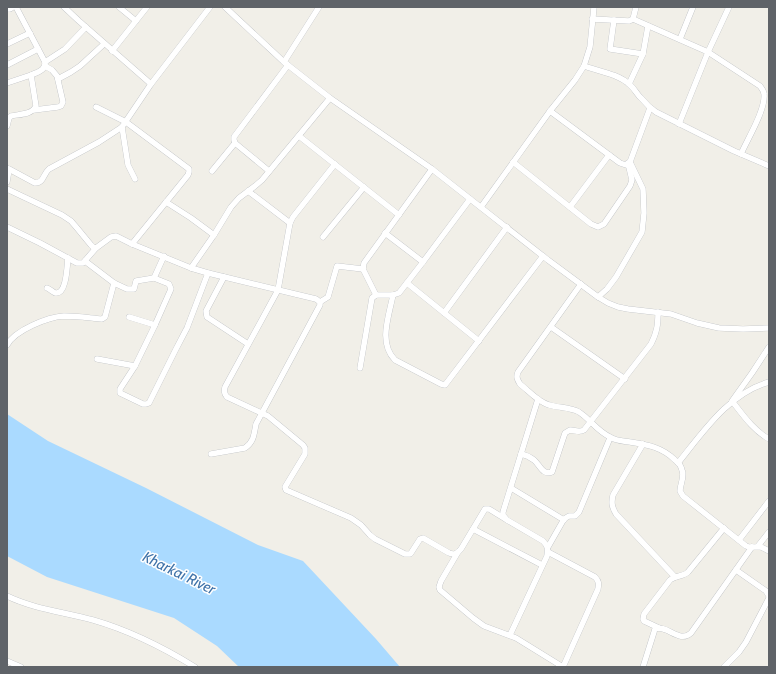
<svg xmlns="http://www.w3.org/2000/svg" width="776" height="674" viewBox="0 0 776 674" font-family="Cabin,sans-serif">
  <rect width="100%" height="100%" fill="#f1efe8"/>
  <path fill="#aadaff" d="M7,414L48,441L146,488L258,545L303,561L376,639L400,667H239L217,646L174,618L47,577L7,556Z"/>
  <g fill="none" stroke-linecap="round" stroke-linejoin="round">
    <defs>
      <g id="street">
        <path d="M64,7L79,21L151,84"/>
        <path d="M119,7L136,21"/>
        <path d="M225,7L284,62L330,98L432,169L548,260L598,297L608,303L618,307L628,309L671,314L697,323L719,328L743,329L769,328"/>
        <path d="M7,9H10L13,7"/>
        <path d="M592,19L629,21L633,19L636,7"/>
        <path d="M633,19L708,52L760,86C762,89 764,91 764,94C766,109 747,140 741,154"/>
        <path d="M614,20L610,49L643,54"/>
        <path d="M680,39L693,7"/>
        <path d="M7,44L30,33"/>
        <path d="M112,51L147,7"/>
        <path d="M45,62L65,49L86,27"/>
        <path d="M284,62L319,7"/>
        <path d="M7,65L38,49"/>
        <path d="M584,66C598,71 619,74 630,85C635,89 637,95 642,99C646,104 650,108 656,112L734,151L769,166"/>
        <path d="M58,79L71,72L80,66L104,44"/>
        <path d="M7,83L31,75"/>
        <path d="M629,84L643,54L648,26"/>
        <path d="M96,107L126,122L189,169V172L188,175L132,244"/>
        <path d="M34,110L58,107L61,106L63,102L57,76L52,70L45,66"/>
        <path d="M550,111L620,163L626,165L630,162L650,108"/>
        <path d="M679,124L708,52L729,7"/>
        <path d="M7,126L9,118L11,116C19,114 32,115 36,106L31,75C38,72 46,70 45,62L16,7"/>
        <path d="M122,127L128,165L135,179"/>
        <path d="M299,136L399,215"/>
        <path d="M513,162L591,224L598,227L604,224L630,186L632,180L628,163"/>
        <path d="M335,164L293,217L290,223L278,290L225,387C224,391 224,393 227,397L268,416L303,445L305,448V454L285,487L286,490L351,518L361,525L370,535L375,539L405,554H410L411,553L420,539L423,538L449,553C454,555 457,554 461,549L485,509H489L507,520"/>
        <path d="M9,169L35,183C44,183 43,174 49,169L99,142L122,127L151,84L210,7"/>
        <path d="M212,171L235,143"/>
        <path d="M269,171L235,143L234,140V137L288,65"/>
        <path d="M7,182L9,170L7,168"/>
        <path d="M7,189L9,190L62,215L71,221L77,228L91,245L94,248H96L111,237L116,236L132,244L191,268L208,273L316,299L320,302V305L256,424C254,434 254,442 245,448L211,454"/>
        <path d="M248,191L290,223"/>
        <path d="M166,202L191,218L214,235"/>
        <path d="M481,207L550,111L575,80L584,66L590,47L594,7"/>
        <path d="M570,207L609,155"/>
        <path d="M7,227L40,243L77,263H83L96,248"/>
        <path d="M385,233L423,262"/>
        <path d="M323,237L364,187"/>
        <path d="M85,261L114,283L127,289H134L136,281L154,278L164,256"/>
        <path d="M191,268L214,235L231,207L239,198L255,186L262,180L330,98"/>
        <path d="M224,277L206,311L207,317L248,344"/>
        <path d="M154,278L169,284L171,289L155,325L135,366L120,389V393L143,404H146L149,403L176,349L187,328L208,273"/>
        <path d="M407,283L479,341"/>
        <path d="M581,284L518,372C516,377 517,379 520,384C529,391 538,402 549,405C559,408 570,407 579,412C590,419 597,431 610,437C616,441 623,441 630,442C648,445 662,447 675,460C678,462 681,466 682,470C685,477 680,484 680,491L683,496L746,546L749,547H761L769,551"/>
        <path d="M47,288C50,289 54,293 56,293C67,294 67,264 68,258"/>
        <path d="M376,295L363,269L364,263L432,169"/>
        <path d="M393,295C389,316 378,343 395,360L441,384L445,385L543,256"/>
        <path d="M598,297L607,289L616,277L642,232L644,213L643,189L631,164"/>
        <path d="M320,302L328,297L337,266L363,269"/>
        <path d="M444,313L507,227"/>
        <path d="M129,317L155,325"/>
        <path d="M551,327L625,379"/>
        <path d="M7,345C15,330 48,317 64,316C77,316 90,318 102,319L105,317L114,283"/>
        <path d="M769,347L752,373L732,401C743,415 753,430 769,439"/>
        <path d="M97,359L135,366"/>
        <path d="M360,368L372,298L376,295H393L399,293L423,262L470,199"/>
        <path d="M643,444L613,495C611,503 612,507 616,514L675,577"/>
        <path d="M521,454C526,455 530,457 534,460C540,465 543,476 552,472L565,433L570,430C575,430 579,433 584,430L651,344C657,332 658,325 658,312"/>
        <path d="M678,463C703,432 729,393 769,382"/>
        <path d="M511,488L564,520"/>
        <path d="M473,529L542,565"/>
        <path d="M739,540L769,501"/>
        <path d="M758,546L769,532"/>
        <path d="M548,547L564,519L569,516H575L579,512L610,438"/>
        <path d="M458,552L441,581L439,587L440,590L473,618L484,626L516,638L563,667"/>
        <path d="M548,552L595,577C599,581 599,584 598,589L563,667"/>
        <path d="M736,570L766,591L769,596"/>
        <path d="M7,596C34,609 64,612 93,620C128,630 164,648 195,667"/>
        <path d="M659,628L644,621L643,619L644,614L670,580C676,575 683,577 688,572L724,528"/>
        <path d="M510,635L547,556C548,549 548,546 543,541L507,520L503,515V512L538,399"/>
        <path d="M7,661L21,667"/>
        <path d="M643,667L655,629C667,624 679,644 691,633L752,547"/>
        <path d="M724,667L739,652L746,642L769,598"/>
      </g>
    </defs>
    <use href="#street" stroke="#b5b8bc" stroke-width="6"/>
    <use href="#street" stroke="#fff" stroke-width="5.5"/>
  </g>
  <g text-anchor="middle" dominant-baseline="central" stroke-width="3" stroke-linejoin="round" paint-order="stroke">
    <g font-size="15" font-style="italic" fill="#4174aa" stroke="#fff">
      <text transform="translate(179 573) rotate(26)">Kharkai River</text>
    </g>
  </g>
  <rect width="776" height="674" fill="none" stroke="#5f6368" stroke-width="16"/>
</svg>
